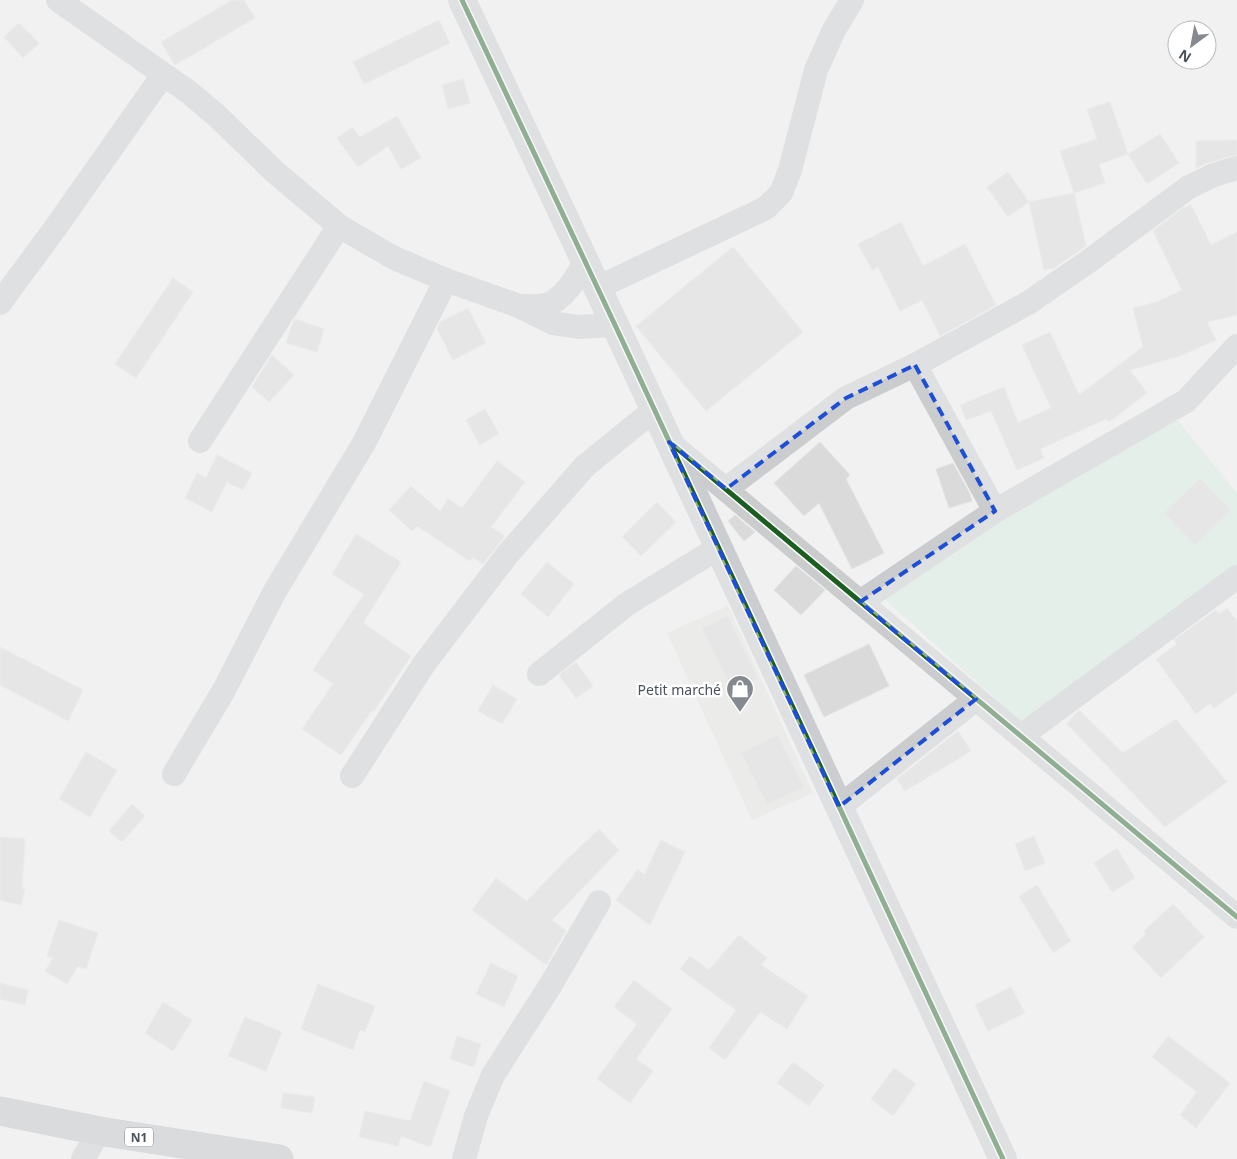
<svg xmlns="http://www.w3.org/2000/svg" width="1237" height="1159" viewBox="0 0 1237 1159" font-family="'Noto Sans',sans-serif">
  <rect width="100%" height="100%" fill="#f1f1f1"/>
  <path fill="#e5e4df" d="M728,606L813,793L752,820L667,633Z"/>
  <path fill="#d8eee1" d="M1170,411L1237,493V582L1031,731L880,595Z"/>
  <g fill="#dadadb" stroke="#e2e3e3">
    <path d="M232,0H244L255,18L175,65L161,42Z"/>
    <path d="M439,20L450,43L364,84L353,62Z"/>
    <path d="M19,23L39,43L23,58L4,37Z"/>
    <path d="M463,79L470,103L448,109L442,85Z"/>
    <path d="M1110,102L1128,154L1099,164L1105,183L1074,193L1060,151L1097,139L1087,109Z"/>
    <path d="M397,116L421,158L401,169L388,146L358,167L337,138L352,127L360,137Z"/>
    <path d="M1160,134L1179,163L1147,184L1128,154Z"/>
    <path d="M1237,140V155L1210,162L1196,168V141Z"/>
    <path d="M1008,172L1029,202L1008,217L987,187Z"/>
    <path d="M1074,193L1086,246L1054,268L1044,270L1029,202Z"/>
    <path d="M1191,205L1211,245L1237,232V315L1207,322L1216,340L1180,356L1130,370L1147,393L1109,422L1106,419L1040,449L1044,458L1017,470L991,411L966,420L960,405L1004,387L1018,423L1051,408L1022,345L1050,332L1079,395L1143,347L1133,308L1157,302L1182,290L1153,231L1183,208Z"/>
    <path d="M901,222L923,266L965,244L996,305L940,336L922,300L900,311L878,267L872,270L858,244Z"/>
    <path d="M733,247L803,332L706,411L636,326Z"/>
    <path d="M173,278L193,292L136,378L115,364Z"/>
    <path d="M468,308L486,343L453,360L437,329L440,322Z"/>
    <path d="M295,319L324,329L317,352L286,343L292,325Z"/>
    <path d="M272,355L294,375L269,402L252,387Z"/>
    <path d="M485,409L499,434L480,445L466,420Z"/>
    <path d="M820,442L850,475L846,479L884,553L852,569L819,503L804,516L774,483Z"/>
    <path d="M217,455L252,473L243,490L227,482L212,512L185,498L197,473L206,478Z"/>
    <path d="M497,461L525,482L491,527L505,536L483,564L473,557L470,561L417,526L412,531L389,510L411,486L440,511L448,499L462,508Z"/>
    <path d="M953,463L970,494L972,501L949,508L936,469Z"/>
    <path d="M1200,478L1231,510L1195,545L1164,513Z"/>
    <path d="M657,502L676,522L641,556L622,537Z"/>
    <path d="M735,515L755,532L744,541L728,521Z"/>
    <path d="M356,534L401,562L363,623L411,656L374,711L372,710L341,755L302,729L333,684L313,670L364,594L332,574Z"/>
    <path d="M547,562L574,584L548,617L521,594Z"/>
    <path d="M796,566L825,590L801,615L774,590Z"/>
    <path d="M1227,608L1237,621V692L1214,708L1210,703L1196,714L1156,659L1177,644L1174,640L1216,610L1219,614Z"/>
    <path d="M728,616L758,679L733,691L702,629Z"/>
    <path d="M869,644L889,686L824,717L804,675Z"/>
    <path d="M0,647L83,690L68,721L0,685Z"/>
    <path d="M576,662L593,686L576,698L559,675Z"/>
    <path d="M493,685L517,699L502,724L478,711Z"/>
    <path d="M1079,710L1123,753L1176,719L1227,782L1165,827L1067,724Z"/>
    <path d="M958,731L971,751L905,791L897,779Z"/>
    <path d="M778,735L804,787L767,805L741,753Z"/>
    <path d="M86,752L117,770L90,817L59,799Z"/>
    <path d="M132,804L145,816L122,842L109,831Z"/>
    <path d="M599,829L619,850L552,920L566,931L546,965L472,910L496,878L527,901L571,855V856Z"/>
    <path d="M1034,836L1045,863L1025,871L1015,844Z"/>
    <path d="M0,837L25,839L22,889H25L21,905L0,900Z"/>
    <path d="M661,840L685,852L650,925L616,900L638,869L644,875Z"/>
    <path d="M1117,848L1135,878L1112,892L1094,863Z"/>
    <path d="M1037,885L1071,941L1053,953L1019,896Z"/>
    <path d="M1173,904L1204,937L1161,978L1132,947L1146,934L1144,931Z"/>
    <path d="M59,920L98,933L86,969L78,966L67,984L45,971L53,958L47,956Z"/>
    <path d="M739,935L767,958L761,965L808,996L787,1029L760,1012L725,1060L709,1048L736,1010L680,969L690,956L709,970Z"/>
    <path d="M491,963L518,976L504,1007L476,994Z"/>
    <path d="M634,980L672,1009L636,1059L653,1071L630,1103L597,1079L637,1024L614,1007Z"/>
    <path d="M0,983L28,990L25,1005L0,999Z"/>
    <path d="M318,984L375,1006L365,1032L360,1030L353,1050L301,1029Z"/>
    <path d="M1011,987L1025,1013L988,1031L975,1005Z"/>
    <path d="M163,1002L192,1020L173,1051L145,1033Z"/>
    <path d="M245,1017L282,1032L266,1071L228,1056Z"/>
    <path d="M457,1036L481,1044L474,1067L450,1059Z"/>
    <path d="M1168,1036L1230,1083L1196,1128L1180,1115L1197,1092L1152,1057Z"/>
    <path d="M793,1062L824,1085L809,1106L777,1083Z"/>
    <path d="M894,1068L916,1084L893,1116L871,1099Z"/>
    <path d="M424,1081L450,1091L430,1147L401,1136L398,1146L359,1137L365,1111L410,1121Z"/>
    <path d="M283,1093L315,1097L312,1113L281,1108Z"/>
  </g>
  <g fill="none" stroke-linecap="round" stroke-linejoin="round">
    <defs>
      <path id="highway" d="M0,1111L99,1131L279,1159"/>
    </defs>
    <use href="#highway" stroke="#b7babf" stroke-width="29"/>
    <g stroke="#cbccce" stroke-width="24">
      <path d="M58,0L190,93L216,115L275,172L339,226L394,258L446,280L519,306L553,323L578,327L615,325"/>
      <path d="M597,288L766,208L781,193L790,170L816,70L834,30L852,0"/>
      <path d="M0,303L56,227L163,75"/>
      <path d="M519,306C528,306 538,307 546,305C564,300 577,277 585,262"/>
      <path d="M915,365L995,511"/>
      <path d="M200,441L339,226"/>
      <path d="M670,443L1237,917"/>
      <path d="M726,489L846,398L915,365L1028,303L1089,261L1189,187L1214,175L1237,168"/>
      <path d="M860,602L995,511L1186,401L1237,346"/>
      <path d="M539,674L627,604L718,548"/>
      <path d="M1021,736L1237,577"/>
      <path d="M174,774L224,690L275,591L364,443L446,280"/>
      <path d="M352,776L424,664L507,555L585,466L654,410"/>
      <path d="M839,807L976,699"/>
      <path d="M83,1159L99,1131"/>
      <path d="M464,1159L476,1116L493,1075L550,986L599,902"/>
    </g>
    <path stroke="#cbcdd0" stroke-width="28" d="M462,0L615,325L1003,1159"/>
    <use href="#highway" stroke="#bcc1c5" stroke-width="28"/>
    <defs>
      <g id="cycleway">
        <path d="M462,0L615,325L1003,1159"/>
        <path d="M673,445L1237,917"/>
      </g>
    </defs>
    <use href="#cycleway" stroke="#fff" stroke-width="8"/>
    <use href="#cycleway" stroke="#1b5e20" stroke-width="5"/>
  </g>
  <path d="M0 0H1237V1159H0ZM915,365L995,511L860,602L976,699L839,807L669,442L726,489L846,398Z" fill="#f1f1f1" fill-opacity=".55" fill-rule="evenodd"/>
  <path fill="none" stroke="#1d4ed8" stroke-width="4" stroke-dasharray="10 6" stroke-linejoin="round" d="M915,365L995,511L860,602L976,699L839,807L669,442L726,489L846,398Z"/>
  <defs>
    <symbol id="shop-pin" viewBox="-11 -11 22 30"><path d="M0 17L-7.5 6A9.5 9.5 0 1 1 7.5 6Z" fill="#848a90" stroke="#fff"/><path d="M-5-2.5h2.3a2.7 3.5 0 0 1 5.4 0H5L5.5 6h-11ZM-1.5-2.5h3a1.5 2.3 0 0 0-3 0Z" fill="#fff"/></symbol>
  </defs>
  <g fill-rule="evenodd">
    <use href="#shop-pin" x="724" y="673" width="32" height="43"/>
  </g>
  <g text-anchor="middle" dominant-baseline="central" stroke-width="5" stroke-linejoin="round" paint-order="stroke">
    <rect fill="#fff" stroke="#80868c" stroke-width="1" x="125" y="1127.5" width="28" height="19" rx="4"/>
    <g font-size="12" font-weight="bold" fill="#49525b">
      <text x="139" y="1137">N1</text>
    </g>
    <g font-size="14" fill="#49525b" stroke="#fff" text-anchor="end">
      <text x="721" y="689">Petit marché</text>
    </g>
  </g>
  <g transform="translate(1192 45) rotate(212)"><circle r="24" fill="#ffffff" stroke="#b6babd"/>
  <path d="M0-4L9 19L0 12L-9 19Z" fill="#848a90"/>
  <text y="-8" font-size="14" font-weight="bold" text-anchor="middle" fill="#49525b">N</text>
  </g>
</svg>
